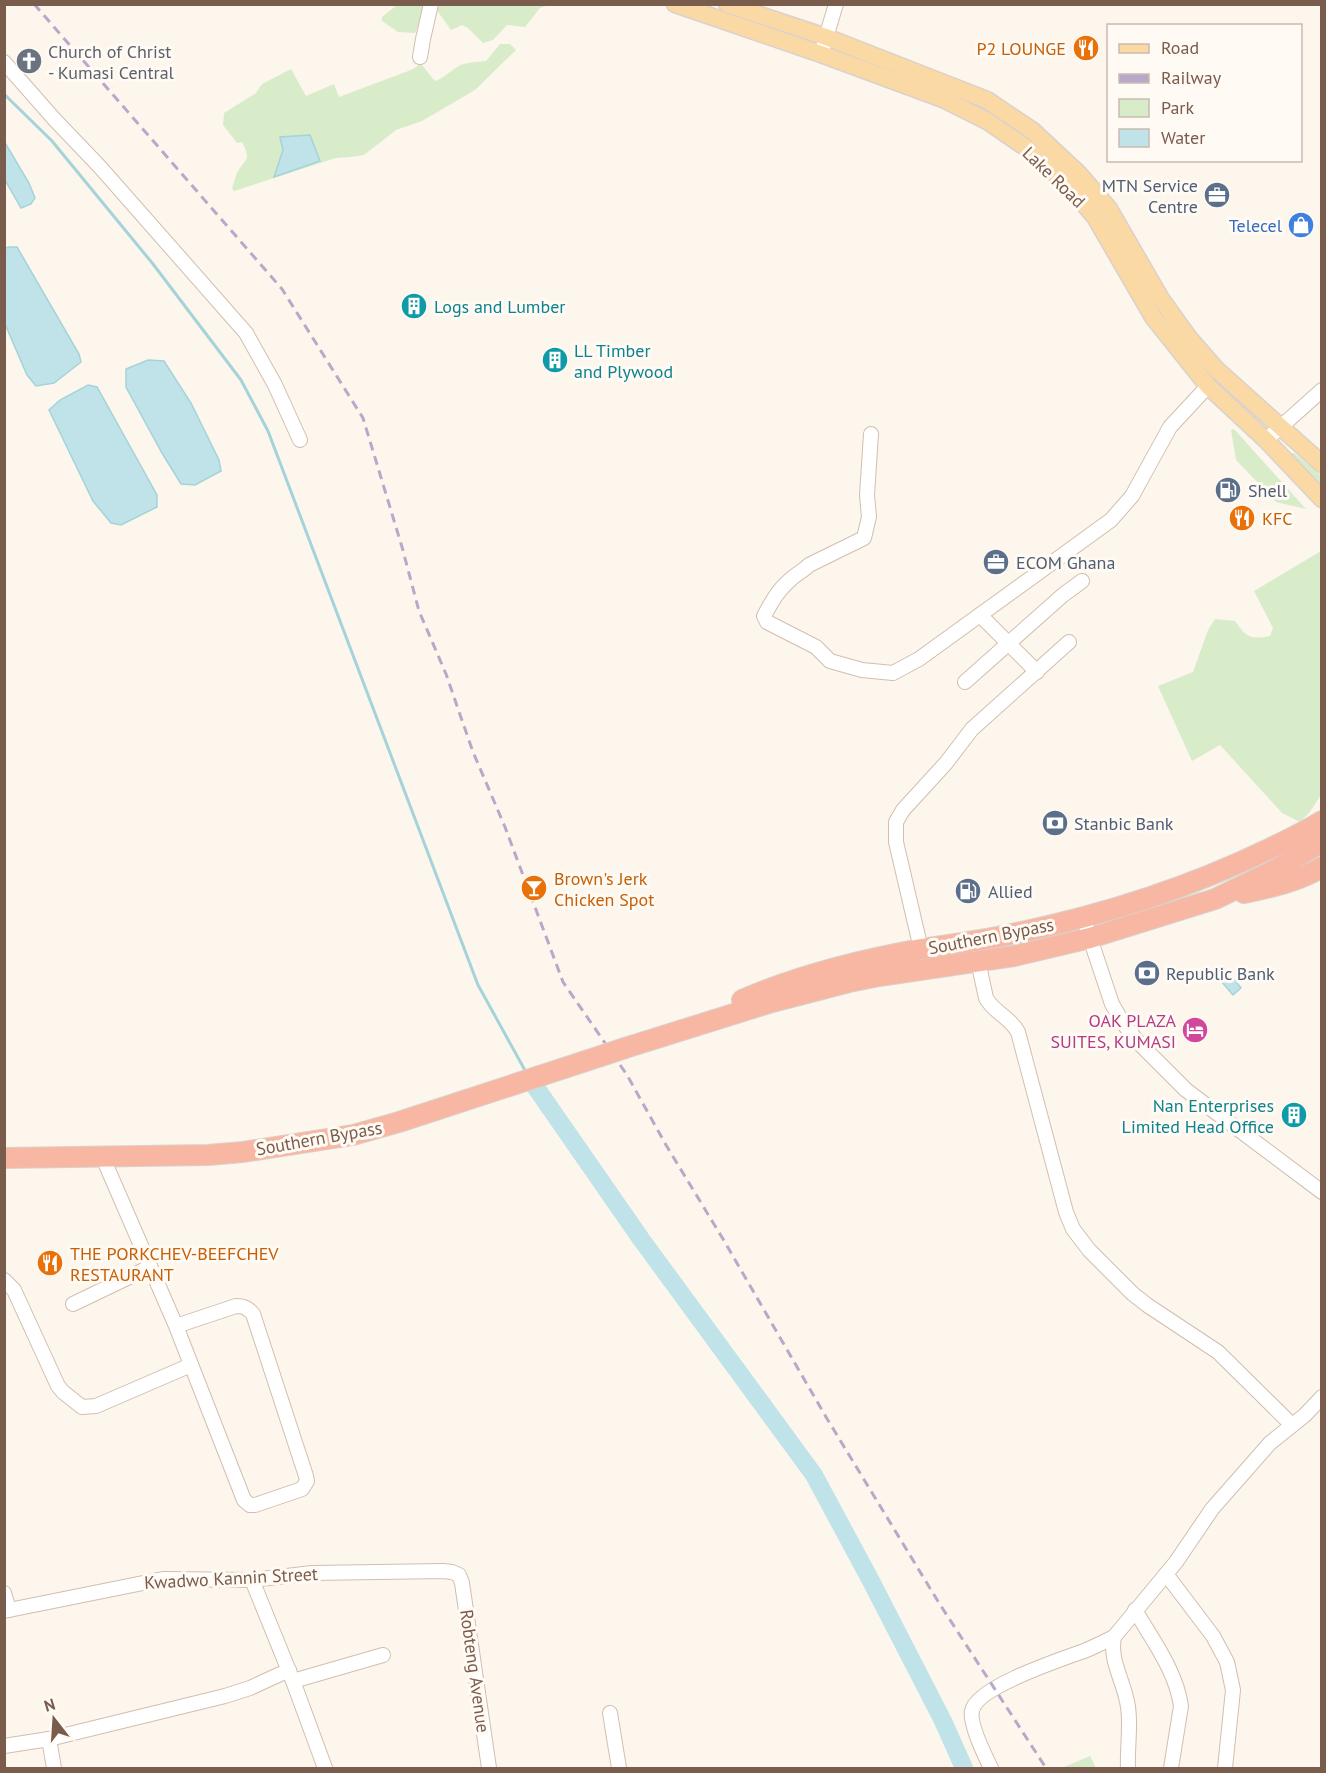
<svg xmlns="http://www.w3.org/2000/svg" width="1326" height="1773" viewBox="0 0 1326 1773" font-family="'PT Sans',sans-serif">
  <rect width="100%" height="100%" fill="#fdf6ec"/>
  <g fill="#d8ecc9">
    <path d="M397,5H549L540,8L525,27L507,25L493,40L483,43L468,28L462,25L451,30L436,9L431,16L420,21L415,33L398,32L382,21V17Z"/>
    <path d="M500,44H510L516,50L475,90L422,121L396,130L364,155L351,157L336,158L234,191L232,188C234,183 235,178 237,173C245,158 252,161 242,142L237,143L223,125L224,113L256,93L262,84L291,69L306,96L334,84L339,97L411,70L421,64L435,81C444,78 449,72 457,67C465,62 477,62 486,61Z"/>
    <path d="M1234,429L1306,509L1276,502L1236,460L1231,430Z"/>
    <path d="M1292,453H1294L1321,475V489L1290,455Z"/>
    <path d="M1321,551L1322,677L1320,698L1322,706L1321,795L1309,813L1300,822L1282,813L1220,745L1192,761L1158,686L1193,672L1208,630L1215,619L1235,621C1246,637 1250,640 1270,636L1273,628L1254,591Z"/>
    <path d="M1309,840L1231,879L1179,900L1096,928L1095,923Z"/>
    <path d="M1076,929L1077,931L1076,933L966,958L862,968Z"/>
    <path d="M1090,1756L1096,1768H1062Z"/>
  </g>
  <g fill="#bfe3e8" stroke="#a5d3da" stroke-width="1.5">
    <path d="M310,135L320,161L274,177L283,150L280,137Z"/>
    <path d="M4,141L29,183L35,198L31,204L21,208L5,180Z"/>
    <path d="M9,247H17L79,354L81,362L54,383L36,386L27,375L5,324V248Z"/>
    <path d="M148,360L164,361L191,403L219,460L221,471L195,485L181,484L162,453L126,387V369Z"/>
    <path d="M88,385L97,387L157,495V507L121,525L111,523L93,501L49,410L60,400Z"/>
    <path d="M1224,967L1241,988L1233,995L1215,974Z"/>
  </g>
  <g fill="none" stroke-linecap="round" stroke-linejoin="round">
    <path stroke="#a5d3da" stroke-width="3" d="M4,94L52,141L153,264L241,380L268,431L478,985L527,1074"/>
    <path stroke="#bfe3e8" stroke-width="18" d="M530,1079L641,1239L814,1475L871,1581L943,1721L964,1768"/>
    <defs>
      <g id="minor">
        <path d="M821,54L836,4"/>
        <path d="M420,57L423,39L431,4"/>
        <path d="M4,62L55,120L100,167L246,333L275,385L300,440"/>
        <path d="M871,434L867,495L869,517L864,538L809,565C803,571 796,574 790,580C778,590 771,603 764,616L767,622L816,647L830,661L862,670L893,673L919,659L1111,520L1132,496L1170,427L1208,386"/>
        <path d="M1266,440L1322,390"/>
        <path d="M980,615L1037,672"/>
        <path d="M965,682L1063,595L1082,581"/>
        <path d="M1083,917L1112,1004L1123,1023L1138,1042L1186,1090L1322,1192"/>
        <path d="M921,949L896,842V822L903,810L946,763L972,729L1069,642"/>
        <path d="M978,961L986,998C993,1012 1010,1017 1018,1032L1066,1212L1073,1229L1089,1250L1133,1294L1147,1305L1218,1352L1292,1425"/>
        <path d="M103,1158L176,1326L244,1500L250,1505H255L302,1489L307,1481L306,1476L253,1314C248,1308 244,1306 236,1306L176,1326"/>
        <path d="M4,1280L14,1290L58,1386L63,1392L82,1407L96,1406L191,1365"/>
        <path d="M73,1304L150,1267"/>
        <path d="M1166,1574L1213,1636L1227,1662L1233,1690L1225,1768"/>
        <path d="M252,1580L293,1681L325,1768"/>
        <path d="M4,1593L9,1610"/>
        <path d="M1135,1610C1153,1641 1176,1671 1181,1706L1171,1768"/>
        <path d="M4,1611L163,1579L252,1580L312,1573L443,1571L452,1572L459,1575L462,1583L489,1768"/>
        <path d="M293,1681L383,1655"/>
        <path d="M610,1713L619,1768"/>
        <path d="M49,1739L54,1768"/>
        <path d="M4,1746L49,1739L225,1696L250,1688L289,1670"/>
        <path d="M991,1768C985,1756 969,1724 972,1711C976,1687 1062,1659 1084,1651C1094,1647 1104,1642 1114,1637"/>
        <path d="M1128,1768C1127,1748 1131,1727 1128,1707C1125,1683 1109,1661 1114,1637L1176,1562L1212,1509L1270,1443L1305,1415L1322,1397"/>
      </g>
      <g id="major">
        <path d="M675,4L821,54L943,99L987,121L1028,149L1068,185L1095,217L1153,317L1208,386L1266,440L1322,499"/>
        <path d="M727,4L826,37L987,100L1033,131L1079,174L1109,209L1161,299L1189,338L1216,369L1322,464"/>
      </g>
      <g id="highway">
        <path d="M1244,893C1272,887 1297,882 1322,867"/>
        <path d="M742,1000C799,975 860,960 921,949C946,945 972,942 997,937C1091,919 1184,890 1269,849C1287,840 1305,832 1322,821"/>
        <path d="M625,1048L772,1002L849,982L879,976L1014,956L1090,938L1215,899L1273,871L1322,842"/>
        <path d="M4,1158L208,1155L243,1152L353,1135L399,1122L604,1055"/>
      </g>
    </defs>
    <use href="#minor" stroke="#d1beb0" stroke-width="16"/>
    <use href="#major" stroke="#dad1cd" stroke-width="19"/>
    <use href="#highway" stroke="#dad1cd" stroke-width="22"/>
    <use href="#minor" stroke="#fff" stroke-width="14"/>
    <use href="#major" stroke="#fbd9a5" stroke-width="16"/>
    <use href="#highway" stroke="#f7b7a3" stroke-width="20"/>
    <path stroke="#b9a8c9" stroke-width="3" stroke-dasharray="9 6" stroke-linecap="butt" d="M34,4L282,289L363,418L402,547L419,611L446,674L473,752L505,827L563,982L627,1075L666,1145L723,1239L826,1417L939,1603L1046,1768"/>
    <defs>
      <path id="highway-bridge" d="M604,1055L625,1048"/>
    </defs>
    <use href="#highway-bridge" stroke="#dad1cd" stroke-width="22" stroke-linecap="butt"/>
    <use href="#highway-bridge" stroke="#f7b7a3" stroke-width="20"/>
  </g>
  <defs>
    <symbol id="restaurant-disc" viewBox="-11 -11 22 22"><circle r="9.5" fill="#e8710a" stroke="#fffaf3"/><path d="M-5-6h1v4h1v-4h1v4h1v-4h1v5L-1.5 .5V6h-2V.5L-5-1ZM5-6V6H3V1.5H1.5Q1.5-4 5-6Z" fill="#fff"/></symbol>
    <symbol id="church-disc" viewBox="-11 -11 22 22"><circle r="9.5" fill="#6b7280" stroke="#fffaf3"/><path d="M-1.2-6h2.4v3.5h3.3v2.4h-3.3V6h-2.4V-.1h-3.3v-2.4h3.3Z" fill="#fff"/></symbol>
    <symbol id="office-disc" viewBox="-11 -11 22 22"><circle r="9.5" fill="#5c6f8a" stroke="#fffaf3"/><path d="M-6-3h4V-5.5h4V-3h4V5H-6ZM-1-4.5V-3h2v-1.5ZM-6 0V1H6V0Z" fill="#fff"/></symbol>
    <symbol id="shop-disc" viewBox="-11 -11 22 22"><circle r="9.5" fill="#3f7fe0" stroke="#fffaf3"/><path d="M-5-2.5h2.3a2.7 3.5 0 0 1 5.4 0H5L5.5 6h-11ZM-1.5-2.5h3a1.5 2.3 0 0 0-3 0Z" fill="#fff"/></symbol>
    <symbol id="building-disc" viewBox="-11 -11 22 22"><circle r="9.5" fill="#0f9aa8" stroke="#fffaf3"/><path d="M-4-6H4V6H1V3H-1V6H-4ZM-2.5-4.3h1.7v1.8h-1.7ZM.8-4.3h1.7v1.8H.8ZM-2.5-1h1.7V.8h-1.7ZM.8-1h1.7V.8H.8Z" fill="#fff"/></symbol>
    <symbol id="fuel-disc" viewBox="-11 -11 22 22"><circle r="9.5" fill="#5c6f8a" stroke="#fffaf3"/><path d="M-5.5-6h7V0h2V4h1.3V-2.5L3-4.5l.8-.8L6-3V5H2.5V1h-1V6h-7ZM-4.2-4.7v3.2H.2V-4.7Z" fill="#fff"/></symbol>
    <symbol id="bank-disc" viewBox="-11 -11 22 22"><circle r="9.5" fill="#5c6f8a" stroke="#fffaf3"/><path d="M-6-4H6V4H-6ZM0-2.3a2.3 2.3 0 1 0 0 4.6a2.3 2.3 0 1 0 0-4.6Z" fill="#fff"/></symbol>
    <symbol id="bar-disc" viewBox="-11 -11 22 22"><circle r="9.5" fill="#e8710a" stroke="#fffaf3"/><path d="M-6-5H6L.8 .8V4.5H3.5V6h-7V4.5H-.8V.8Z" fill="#fff"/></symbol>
    <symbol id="hotel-disc" viewBox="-11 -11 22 22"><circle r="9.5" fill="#d1479c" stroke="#fffaf3"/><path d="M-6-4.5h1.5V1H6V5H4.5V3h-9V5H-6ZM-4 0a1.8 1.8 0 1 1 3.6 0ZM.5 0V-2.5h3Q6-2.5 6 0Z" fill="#fff"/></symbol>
  </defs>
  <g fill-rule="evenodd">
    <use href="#restaurant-disc" x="1071" y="33" width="30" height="30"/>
    <use href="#church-disc" x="14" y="46" width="30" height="30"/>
    <use href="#office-disc" x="1202" y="180" width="30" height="30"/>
    <use href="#shop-disc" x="1286" y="210" width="30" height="30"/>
    <use href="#building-disc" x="399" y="291" width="30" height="30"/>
    <use href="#building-disc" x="540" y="345" width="30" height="30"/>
    <use href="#fuel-disc" x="1213" y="475" width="30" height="30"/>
    <use href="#restaurant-disc" x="1227" y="503" width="30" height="30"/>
    <use href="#office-disc" x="981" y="547" width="30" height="30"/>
    <use href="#bank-disc" x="1040" y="808" width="30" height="30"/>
    <use href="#bar-disc" x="519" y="873" width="30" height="30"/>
    <use href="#fuel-disc" x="953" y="876" width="30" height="30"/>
    <use href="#bank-disc" x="1132" y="958" width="30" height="30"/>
    <use href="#hotel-disc" x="1180" y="1015" width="30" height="30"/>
    <use href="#building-disc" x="1279" y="1100" width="30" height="30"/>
    <use href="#restaurant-disc" x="35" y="1248" width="30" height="30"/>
  </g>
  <g text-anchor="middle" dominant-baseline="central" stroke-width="6" stroke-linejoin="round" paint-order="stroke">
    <g font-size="18" fill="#c56008" stroke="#fffaf3" text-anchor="start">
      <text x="1066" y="48" text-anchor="end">P2 LOUNGE</text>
      <text x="1262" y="518">KFC</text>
      <text x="554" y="878">Brown's Jerk<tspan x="554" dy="21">Chicken Spot</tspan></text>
      <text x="70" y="1253">THE PORKCHEV-BEEFCHEV<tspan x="70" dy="21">RESTAURANT</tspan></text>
    </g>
    <g font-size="18" fill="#5b616d" stroke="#fffaf3" text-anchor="start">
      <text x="48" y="51">Church of Christ<tspan x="48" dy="21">- Kumasi Central</tspan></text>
    </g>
    <g font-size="18" fill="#7a5c4d" stroke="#fffaf3">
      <text transform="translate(1054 177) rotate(44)">Lake Road</text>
      <text transform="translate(991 936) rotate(-11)">Southern Bypass</text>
      <text transform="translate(319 1138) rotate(-10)">Southern Bypass</text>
      <text transform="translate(231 1578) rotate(-3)">Kwadwo Kannin Street</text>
      <text transform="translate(475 1671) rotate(82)">Robteng Avenue</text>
    </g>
    <g font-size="18" fill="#4e5e75" stroke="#fffaf3" text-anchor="start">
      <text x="1198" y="185" text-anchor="end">MTN Service<tspan x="1198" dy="21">Centre</tspan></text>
      <text x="1248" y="490">Shell</text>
      <text x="1016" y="562">ECOM Ghana</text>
      <text x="1074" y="823">Stanbic Bank</text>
      <text x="988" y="891">Allied</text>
      <text x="1166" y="973">Republic Bank</text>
    </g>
    <g font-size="18" fill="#366cbe" stroke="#fffaf3" text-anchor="end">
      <text x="1282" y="225">Telecel</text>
    </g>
    <g font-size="18" fill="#0d838f" stroke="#fffaf3" text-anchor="start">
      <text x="434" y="306">Logs and Lumber</text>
      <text x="574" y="350">LL Timber<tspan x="574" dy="21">and Plywood</tspan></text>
      <text x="1274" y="1105" text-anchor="end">Nan Enterprises<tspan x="1274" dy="21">Limited Head Office</tspan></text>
    </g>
    <g font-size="18" fill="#b23c85" stroke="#fffaf3" text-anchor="end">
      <text x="1176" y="1020">OAK PLAZA<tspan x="1176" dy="21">SUITES, KUMASI</tspan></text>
    </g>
  </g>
  <rect width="1326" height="1773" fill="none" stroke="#7a5c4d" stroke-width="12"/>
  <rect x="1107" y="24" width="195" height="138" fill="#fffaf3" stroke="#cabbb1" stroke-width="1.5"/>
  <rect x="1119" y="44" width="30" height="9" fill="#fbd9a5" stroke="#cabbb1" stroke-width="1.5"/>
  <text x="1161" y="54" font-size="18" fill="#7a5c4d">Road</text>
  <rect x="1119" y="74" width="30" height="9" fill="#b9a8c9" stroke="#cabbb1" stroke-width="1.5"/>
  <text x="1161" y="84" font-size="18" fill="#7a5c4d">Railway</text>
  <rect x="1119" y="99" width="30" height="18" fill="#d8ecc9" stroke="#cabbb1" stroke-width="1.5"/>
  <text x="1161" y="114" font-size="18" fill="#7a5c4d">Park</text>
  <rect x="1119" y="129" width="30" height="18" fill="#bfe3e8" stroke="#cabbb1" stroke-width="1.5"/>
  <text x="1161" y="144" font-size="18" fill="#7a5c4d">Water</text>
  <g transform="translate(54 1719) rotate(343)" stroke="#fffaf3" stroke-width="4.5" paint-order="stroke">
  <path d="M0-4.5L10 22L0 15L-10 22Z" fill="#7a5c4d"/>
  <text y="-9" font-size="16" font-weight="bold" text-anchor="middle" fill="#7a5c4d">N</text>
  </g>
</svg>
